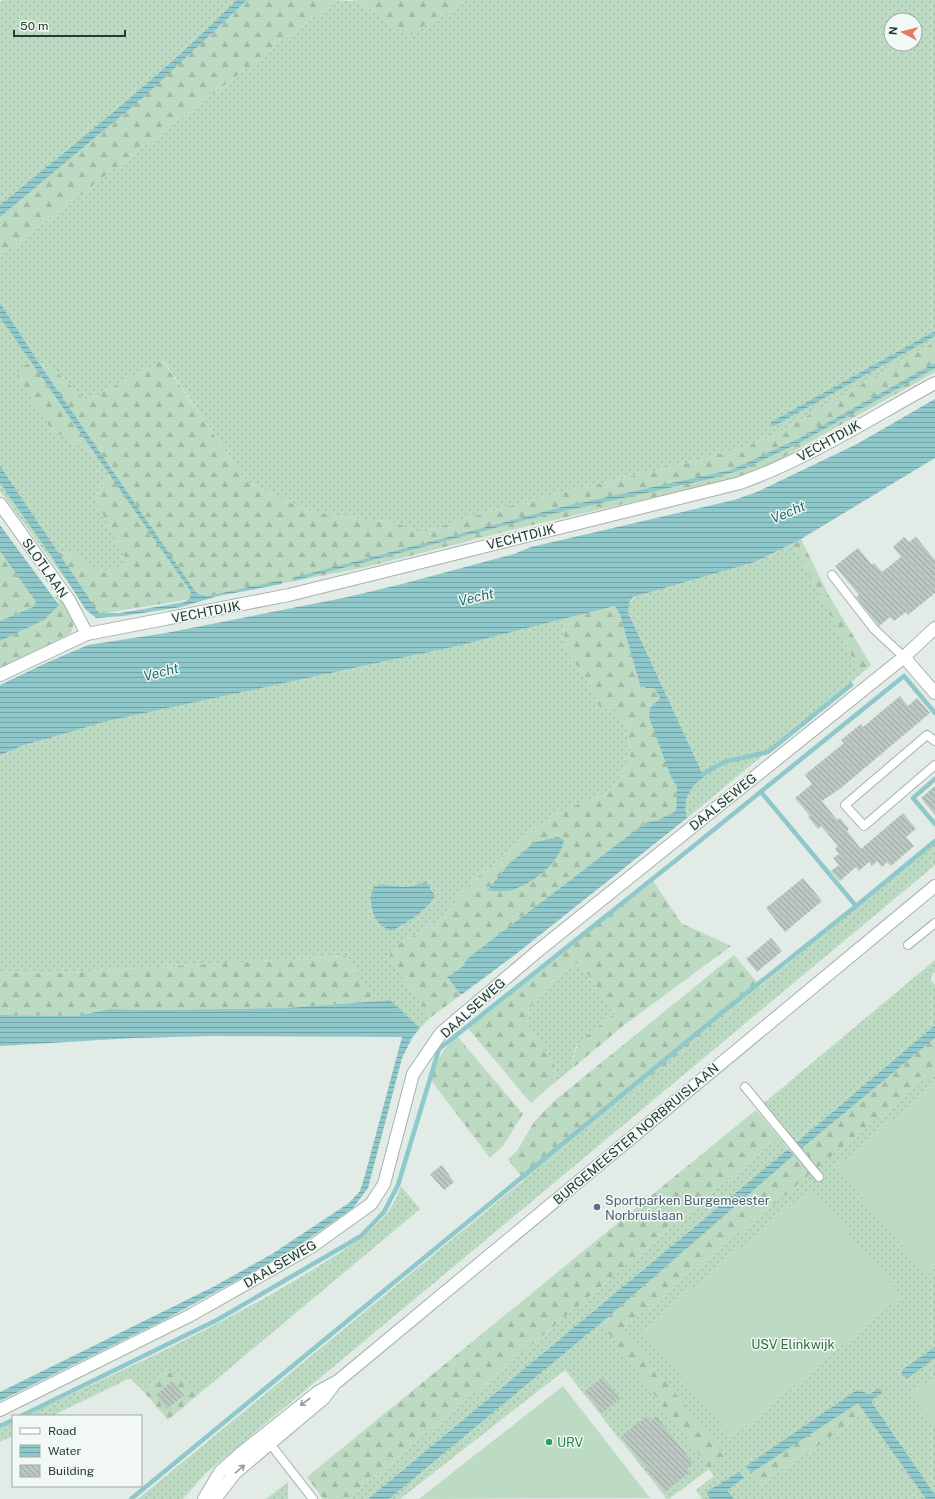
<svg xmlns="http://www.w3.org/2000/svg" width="935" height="1499" viewBox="0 0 935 1499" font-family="'Public Sans',sans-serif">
  <defs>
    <pattern id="grass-dots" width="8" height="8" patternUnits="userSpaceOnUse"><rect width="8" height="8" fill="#bddac2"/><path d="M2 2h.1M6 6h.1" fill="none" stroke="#a2bca7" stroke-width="1.8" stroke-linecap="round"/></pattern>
    <pattern id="forest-firs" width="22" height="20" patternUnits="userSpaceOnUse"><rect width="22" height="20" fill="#bddac2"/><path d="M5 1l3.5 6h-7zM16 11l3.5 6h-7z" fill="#a2bca7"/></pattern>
    <pattern id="water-rules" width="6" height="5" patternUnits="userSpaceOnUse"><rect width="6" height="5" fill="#8fc8cb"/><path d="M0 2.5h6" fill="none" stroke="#75a3a5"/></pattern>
    <pattern id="building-back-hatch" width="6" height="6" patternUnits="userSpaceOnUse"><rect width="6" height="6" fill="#bbc8c2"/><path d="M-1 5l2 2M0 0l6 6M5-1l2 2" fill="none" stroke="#98a39e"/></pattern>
  </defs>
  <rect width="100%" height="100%" fill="#e2ebe6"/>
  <g fill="url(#grass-dots)" fill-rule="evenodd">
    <path d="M4,0H239L166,67L0,207V2Z"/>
    <path d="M336,0L359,2L407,36L468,0H935V342L774,435C728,455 680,465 632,476C561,493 490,509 421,533L394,522L336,516L301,508L246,481L163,360L86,401L53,368L26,364L51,429L112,465L111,474L94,497L128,562L105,572C79,569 88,544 47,555L0,491V256ZM891,20H915V44H891Z"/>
    <path d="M793,543L861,674L687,818C682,800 690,787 704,777L628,611L629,603L636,596L755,562Z"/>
    <path d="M564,619L563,647L587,679L600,708H614L627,725L631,754L618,781L604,794L552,815L473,881L438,921L390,949V960L431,1017L420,1028L390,1000L374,1001L346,956L37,974L0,971V755C93,718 195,700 293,681C384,663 474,642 564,619ZM380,884L406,887L415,884L431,888L435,895C431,908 403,926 391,931C371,918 362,905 380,884Z"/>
    <path d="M935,843V865L205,1474L183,1499H138L524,1180Z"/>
    <path d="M935,960V972L932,975L931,979L935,985V1025L796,1143L763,1104Z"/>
    <path d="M579,962L615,1013L576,1047L573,1057L574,1067L554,1083C557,1053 548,1057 533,1035C512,1006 560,976 579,962Z"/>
    <path d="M935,1050V1499H732L707,1495L710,1499H702L696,1490L714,1476L709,1469L669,1499H667L565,1370L400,1499H389L601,1323L801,1149Z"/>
    <path d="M779,1137L788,1149L368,1499H348Z"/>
    <path d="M401,1186L420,1209L199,1394L181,1377L167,1372L143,1391L130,1378L52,1416H25C114,1374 204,1334 289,1284C321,1265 354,1246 381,1220C391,1210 396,1199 401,1186Z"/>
    <path d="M13,1422V1436L0,1442V1428Z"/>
    <path d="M288,1482V1499H266Z"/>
  </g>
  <g fill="url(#forest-firs)">
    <path d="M239,0H336L0,256V207L166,67Z"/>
    <path d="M350,0H468L407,36L359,2Z"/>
    <path d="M935,342V372L762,469L734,479L532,525L362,568L248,590L93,615L47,555C88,544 79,569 105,572L127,562L94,497L111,474L112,465L51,429L17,376L26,364L53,368L86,401L162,360L246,481L301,508L336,516L394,522L421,533C490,509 561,493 632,476C680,465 728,455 774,435Z"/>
    <path d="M801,539L828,594L871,665L861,674L793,543Z"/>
    <path d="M0,551L36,602L33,607L0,621Z"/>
    <path d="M60,595C68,608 79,620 70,634L0,668V641L44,620L59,602L54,597Z"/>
    <path d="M615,606L620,615L640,685L646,688H654L660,698L653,705L671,777L677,787L676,811L658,820L645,823L468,958L462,967L447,977L461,995L431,1017L390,960V949L438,921L473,881L552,815L604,794L618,781L631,754L627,725L614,708H600L587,679L563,647L564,619Z"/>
    <path d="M652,879L681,923L731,946L623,1026L574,1067C570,1040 597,1030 615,1013L579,962C559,975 512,1007 533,1035C548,1057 557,1052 554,1083L531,1103L467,1027Z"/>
    <path d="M734,955L761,987L524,1180L508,1159L517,1151L534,1122L553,1102Z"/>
    <path d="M346,956L374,1001L288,1008L155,1010L110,1009L76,1016L0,1015V971L37,974Z"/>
    <path d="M457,1036L523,1114L503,1146L490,1158L430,1079C436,1061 443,1049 457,1036Z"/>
    <path d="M935,1038V1071L817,1168L801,1149Z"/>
    <path d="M756,1110L779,1137L348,1499H323L307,1477Z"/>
    <path d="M794,1155L810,1174L623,1329L726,1456L709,1468L601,1323Z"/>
    <path d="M167,1372L181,1377L199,1394L168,1420L143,1391Z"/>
    <path d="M858,1403L866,1412L773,1477L759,1484L751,1473Z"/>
  </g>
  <g fill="#bddac2">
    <path d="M935,1084V1269L927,1276L836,1167Z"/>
    <path d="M811,1188L902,1296L732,1438L642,1330Z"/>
    <path d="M935,1376V1428L910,1393Z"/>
    <path d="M563,1386L650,1498L419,1499Z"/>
  </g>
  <g fill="url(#water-rules)">
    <path d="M237,0H247L146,95L0,217V205C81,139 163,74 237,0Z"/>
    <path d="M0,303L40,365L195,591L198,594L208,596L282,580V584L218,596L181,607L123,616L96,618L86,610L50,554L0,483V466L99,613H120L185,602L190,598L191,592L0,317Z"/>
    <path d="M935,331V336L774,426H771V422Z"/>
    <path d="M935,363V368L797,444L741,470L709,479L529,519L293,581L292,578L562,507L731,470L800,438Z"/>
    <path d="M935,399V458L801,539L755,562L633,597L629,603L628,612L704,777C690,787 682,800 687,818L516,954L461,995L447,977L462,967L468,958L645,823L658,820L676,811L677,787L671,777L649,717L650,708L660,698L654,688H646L640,685L620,615L615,606L457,646L107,721L25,745L0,755V685L46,663L88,645L166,633L343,598L402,584L514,554L531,547L734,500L757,492L857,444Z"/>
    <path d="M0,525L59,605L44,620L0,641V621L33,607L36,602L0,551Z"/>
    <path d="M558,837L564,840C560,862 536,881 515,889C507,892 495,891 487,891L509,864L535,842Z"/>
    <path d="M426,882L435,895C431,908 403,926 391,931C373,923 367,906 373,888L380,884L406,887Z"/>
    <path d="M390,1000L420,1028L412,1038L402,1058L368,1188L353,1208L294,1249L166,1319L0,1401V1392L213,1287L272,1254L349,1203L360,1191L365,1175L402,1037L211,1036L134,1038L0,1046V1015L76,1016L110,1009L155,1010L288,1008Z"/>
    <path d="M935,1025V1038L801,1149L796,1143Z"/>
    <path d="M788,1149L794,1155L601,1323L389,1499H368Z"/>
    <path d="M935,1347V1358L908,1378L902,1376V1370Z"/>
    <path d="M878,1388L882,1390L881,1394L873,1399L872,1403L935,1495V1499H926L858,1403L751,1473L746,1466L857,1390L870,1394Z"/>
    <path d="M739,1472L744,1478L727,1490L734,1499H710L707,1495L708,1491Z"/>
  </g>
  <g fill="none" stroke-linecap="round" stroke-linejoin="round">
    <g stroke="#8fc8cb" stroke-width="4.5">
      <path d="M703,774L724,762L768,752L851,685"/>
      <path d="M935,779L913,798L935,824"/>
      <path d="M761,792L856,906"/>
      <path d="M21,1416L217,1320L361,1236L384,1212L398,1185L439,1049L675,861L904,676L935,713"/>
      <path d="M0,1426L13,1420"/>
      <path d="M131,1499L724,1011L856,906L935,841"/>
    </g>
  </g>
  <g fill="url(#building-back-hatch)">
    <path d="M904,537L909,542L916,537L935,560V593L908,615L906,612L894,621L890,617L879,626L856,597L859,595L835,566L858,548L872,565L874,563L882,572L901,557L893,547Z"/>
    <path d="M900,696L908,706L917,698L930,713L841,788L822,801L837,820L840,818L849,829L847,831L861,849L903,813L916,829L906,837L914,846L891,866L887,862L882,867L877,861L872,866L869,862L859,871L856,867L840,881L831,871L839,865L833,858L839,854L835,849L838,846L821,826L818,829L808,817L810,816L795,798L812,784L805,775L807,773L844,743L841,740L861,724L863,727Z"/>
    <path d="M935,786V815L921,798Z"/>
    <path d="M803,878L822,901L785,932L766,908Z"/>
    <path d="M771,938L782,951L757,972L746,959Z"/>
    <path d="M442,1165L454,1182L444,1190L430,1174Z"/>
    <path d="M603,1377L620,1399L602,1413L585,1391Z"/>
    <path d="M172,1381L184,1395L167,1409L156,1395Z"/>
    <path d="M647,1416L650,1421L656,1416L693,1463L687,1468L690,1472L665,1492L621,1436Z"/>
  </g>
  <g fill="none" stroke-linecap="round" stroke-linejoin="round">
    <defs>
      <g id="service">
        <path d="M832,575L874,629L904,657"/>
        <path d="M935,741L927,735L845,805L864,826L935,765"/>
        <path d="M908,945L935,923"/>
        <path d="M745,1087L819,1177"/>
        <path d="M268,1441L313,1499"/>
      </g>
      <g id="minor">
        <path d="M0,504L69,600L87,634"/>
        <path d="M904,657L935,693"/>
        <path d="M0,1410L191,1315L311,1247L371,1204L384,1184L413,1074L441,1033L539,950L904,657L935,628"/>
      </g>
      <path id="tertiary" d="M0,675L87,634L289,595L740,483C809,458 871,418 935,383"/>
      <g id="secondary">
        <path d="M204,1499L220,1472L240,1454L318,1392L338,1381L935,886"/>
        <path d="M215,1499L235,1473L323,1399L333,1386"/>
      </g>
    </defs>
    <use href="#service" stroke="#a5b2ac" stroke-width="10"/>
    <use href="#minor" stroke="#a5b2ac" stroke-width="14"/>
    <use href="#tertiary" stroke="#a5b2ac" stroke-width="14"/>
    <use href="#secondary" stroke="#a2b6ad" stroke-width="14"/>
    <use href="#service" stroke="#fff" stroke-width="8"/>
    <use href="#minor" stroke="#fff" stroke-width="12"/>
    <use href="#tertiary" stroke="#fff" stroke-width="12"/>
    <use href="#secondary" stroke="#fff" stroke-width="12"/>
  </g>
  <defs><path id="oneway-shaft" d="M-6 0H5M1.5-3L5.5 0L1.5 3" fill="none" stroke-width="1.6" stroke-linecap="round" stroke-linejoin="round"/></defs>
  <g stroke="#929c98">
    <use href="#oneway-shaft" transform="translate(305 1402) rotate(143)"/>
    <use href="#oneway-shaft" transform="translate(240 1469) rotate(-41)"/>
  </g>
  <circle fill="#5c6f8a" stroke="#f2f8f4" stroke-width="1.5" cx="597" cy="1207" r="4"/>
  <circle fill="#2e9e5b" stroke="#f2f8f4" stroke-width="1.5" cx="549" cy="1442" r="4"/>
  <g text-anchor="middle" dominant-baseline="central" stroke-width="3" stroke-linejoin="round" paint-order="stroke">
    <g font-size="13" fill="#243a32" stroke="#f2f8f4">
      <text transform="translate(829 441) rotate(-29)">VECHTDIJK</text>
      <text transform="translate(521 537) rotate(-14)">VECHTDIJK</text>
      <text transform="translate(45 568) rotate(55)">SLOTLAAN</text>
      <text transform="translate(206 612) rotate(-11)">VECHTDIJK</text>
      <text transform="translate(723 802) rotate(-39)">DAALSEWEG</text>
      <text transform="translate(473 1008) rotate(-42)">DAALSEWEG</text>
      <text transform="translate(636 1134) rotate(-40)">BURGEMEESTER NORBRUISLAAN</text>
      <text transform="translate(280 1264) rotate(-30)">DAALSEWEG</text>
    </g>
    <g font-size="13" fill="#4e5e75" stroke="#f2f8f4" text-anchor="start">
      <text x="605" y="1200">Sportparken Burgemeester<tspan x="605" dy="15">Norbruislaan</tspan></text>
    </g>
    <g font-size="13" fill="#316e42" stroke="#f2f8f4">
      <text x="793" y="1344">USV Elinkwijk</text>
    </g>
    <g font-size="13" fill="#27864d" stroke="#f2f8f4" text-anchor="start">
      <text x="557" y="1442">URV</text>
    </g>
    <g font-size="14" font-style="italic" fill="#236c71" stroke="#f2f8f4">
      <text transform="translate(788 512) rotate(-23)">Vecht</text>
      <text transform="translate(476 597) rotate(-13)">Vecht</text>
      <text transform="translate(161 672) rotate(-14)">Vecht</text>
    </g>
  </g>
  <rect x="12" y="1415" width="130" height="72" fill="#f2f8f4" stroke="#a0aca6"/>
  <rect x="20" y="1428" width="20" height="6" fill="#ffffff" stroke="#a0aca6"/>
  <text x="48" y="1435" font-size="12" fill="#243a32">Road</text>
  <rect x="20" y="1445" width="20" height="12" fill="url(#water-rules)" stroke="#a0aca6"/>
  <text x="48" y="1455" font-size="12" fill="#243a32">Water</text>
  <rect x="20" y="1465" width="20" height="12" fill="url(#building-back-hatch)" stroke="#a0aca6"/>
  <text x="48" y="1475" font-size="12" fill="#243a32">Building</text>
  <g transform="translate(903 32) rotate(277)"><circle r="19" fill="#f2f8f4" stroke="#a0aca6"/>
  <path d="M0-3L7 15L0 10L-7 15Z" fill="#e67865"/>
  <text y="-6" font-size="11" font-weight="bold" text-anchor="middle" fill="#243a32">N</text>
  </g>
  <path d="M14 30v6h111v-6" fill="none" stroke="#243a32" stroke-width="2"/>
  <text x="20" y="30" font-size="12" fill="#243a32" stroke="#f2f8f4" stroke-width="3" paint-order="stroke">50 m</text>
</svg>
